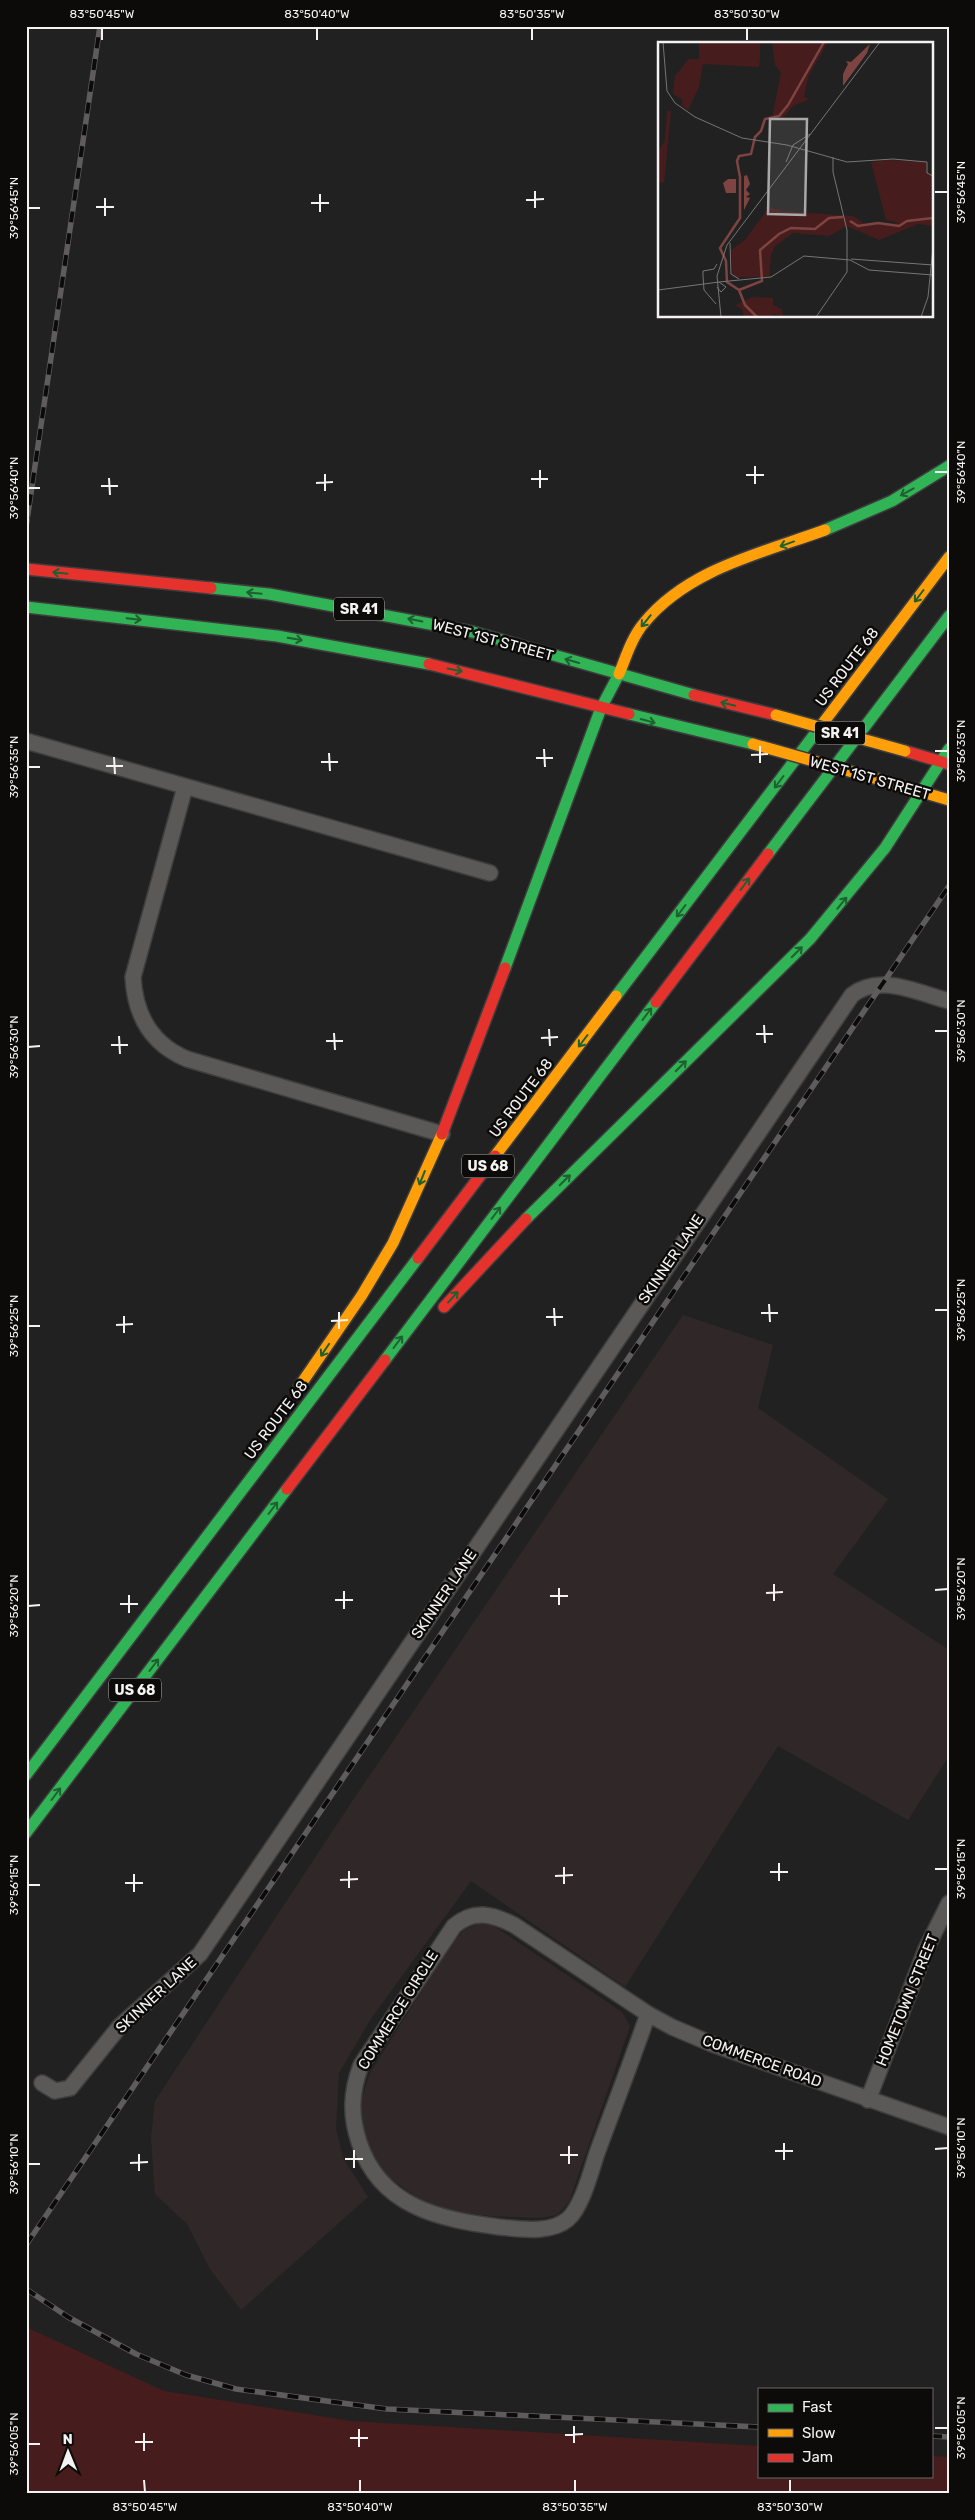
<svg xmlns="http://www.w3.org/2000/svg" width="975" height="2520" viewBox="0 0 975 2520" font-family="Rubik,sans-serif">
  <rect width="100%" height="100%" fill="#222121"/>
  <g fill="#302828">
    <path d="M683,1315L773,1345L758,1408L888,1499L833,1574L949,1650V1756L908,1820L778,1746L625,1987L471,1881L370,2020L339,2073L336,2129L343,2158L368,2197L241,2310L210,2269L187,2224L155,2194L151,2138L155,2101L353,1800Z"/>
    <path d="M479,1923L494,1926L622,2012L630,2026L569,2202L557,2215L540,2218L489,2216L452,2211L418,2198L384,2174L364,2137L361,2101L370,2073L450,1946L464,1930Z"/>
  </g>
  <path fill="#461d1c" d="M26,2327L164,2391L351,2421L759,2446V2476H931V2456L949,2457V2494H26Z"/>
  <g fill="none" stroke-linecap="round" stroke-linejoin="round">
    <defs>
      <g id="street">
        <path d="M26,741L490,873"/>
        <path d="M185,787L133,977C135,1015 151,1044 187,1059L442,1134"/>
        <path d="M648,2014C632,2060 614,2107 597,2153C591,2171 582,2207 568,2219C551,2234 520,2229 499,2227C439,2219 380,2207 359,2142C350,2115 351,2092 361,2065L454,1926C474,1909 492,1914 514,1925L648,2014L672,2027L712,2044L949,2127"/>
        <path d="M42,2083L55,2091L70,2088L120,2026L200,1954L852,995C880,973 918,993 949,1001"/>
        <path d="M868,2100L926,1949L949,1903"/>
      </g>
      <g id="fast">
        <path d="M825,530L892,501L949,466"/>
        <path d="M211,588L269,594L473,632L694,695"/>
        <path d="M26,607L277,636L429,664"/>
        <path d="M629,714L753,744"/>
        <path d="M768,854L949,616"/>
        <path d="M505,968L601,708L619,674"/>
        <path d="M616,996L820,727"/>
        <path d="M526,1219L810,939L885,848L949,749"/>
        <path d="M385,1360L656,1002"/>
        <path d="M26,1775L418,1258"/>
        <path d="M26,1833L287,1489"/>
      </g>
      <g id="slow">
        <path d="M619,674C626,657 632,637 644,623C688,569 762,553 825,530"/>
        <path d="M820,727L949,557"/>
        <path d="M881,780L949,800"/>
        <path d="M495,1156L616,996"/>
        <path d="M299,1387L362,1295L393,1243L442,1134"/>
      </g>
      <g id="jam">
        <path d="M26,569L211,588"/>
        <path d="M429,664L629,714"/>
        <path d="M694,695L776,715"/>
        <path d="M905,751L949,764"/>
        <path d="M656,1002L768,854"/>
        <path d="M442,1134L505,968"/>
        <path d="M418,1258L495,1156"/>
        <path d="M444,1307L526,1219"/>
        <path d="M287,1489L385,1360"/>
      </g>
    </defs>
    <use href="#street" stroke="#3e3d3d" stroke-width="18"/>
    <use href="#fast" stroke="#3e3d3d" stroke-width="14"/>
    <use href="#slow" stroke="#3e3d3d" stroke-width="14"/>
    <use href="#jam" stroke="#3e3d3d" stroke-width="14"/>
    <use href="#street" stroke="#5a5958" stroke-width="15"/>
    <use href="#fast" stroke="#30b455" stroke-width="11"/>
    <use href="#slow" stroke="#ff9f0a" stroke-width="11"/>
    <use href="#jam" stroke="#e5322d" stroke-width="11"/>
    <defs>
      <g id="rail">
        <path d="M26,527L100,26"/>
        <path d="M26,2245L949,886"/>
        <path d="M26,2289L68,2317L136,2354L186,2375L236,2389L387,2409L759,2427"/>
        <path d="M931,2436L949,2437"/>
      </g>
    </defs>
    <use href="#rail" stroke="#5e5c5c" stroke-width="5.5"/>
    <use href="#rail" stroke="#0c0b0a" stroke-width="4" stroke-dasharray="11" stroke-linecap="butt"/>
    <defs>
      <g id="slow-bridge">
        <path d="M776,715L905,751"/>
        <path d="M753,744L881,780"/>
      </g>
    </defs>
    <use href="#slow-bridge" stroke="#3e3d3d" stroke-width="14" stroke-linecap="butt"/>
    <use href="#slow-bridge" stroke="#ff9f0a" stroke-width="11"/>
  </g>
  <defs><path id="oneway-shaft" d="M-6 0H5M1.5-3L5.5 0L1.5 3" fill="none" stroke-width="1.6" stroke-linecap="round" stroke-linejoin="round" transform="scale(1.25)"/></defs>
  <g stroke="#1e6030">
    <use href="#oneway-shaft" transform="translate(907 492) rotate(151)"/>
    <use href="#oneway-shaft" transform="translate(787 544) rotate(160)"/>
    <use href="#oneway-shaft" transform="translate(60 573) rotate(-174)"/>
    <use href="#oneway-shaft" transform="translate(254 593) rotate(-174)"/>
    <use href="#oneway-shaft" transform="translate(919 596) rotate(127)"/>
    <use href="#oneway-shaft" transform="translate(134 619) rotate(6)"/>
    <use href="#oneway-shaft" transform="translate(415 620) rotate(-168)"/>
    <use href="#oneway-shaft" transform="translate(646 621) rotate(129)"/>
    <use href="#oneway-shaft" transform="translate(295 639) rotate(9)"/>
    <use href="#oneway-shaft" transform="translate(572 661) rotate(-164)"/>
    <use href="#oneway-shaft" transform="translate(455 670) rotate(12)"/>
    <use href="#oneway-shaft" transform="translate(728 704) rotate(-167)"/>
    <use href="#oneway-shaft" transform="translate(648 721) rotate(15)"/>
    <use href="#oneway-shaft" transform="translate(779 782) rotate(127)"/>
    <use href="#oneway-shaft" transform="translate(745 884) rotate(-53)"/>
    <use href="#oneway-shaft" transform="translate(842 903) rotate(-51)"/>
    <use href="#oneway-shaft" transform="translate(681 911) rotate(127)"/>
    <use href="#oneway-shaft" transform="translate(797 952) rotate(-45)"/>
    <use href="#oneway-shaft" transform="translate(647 1014) rotate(-53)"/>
    <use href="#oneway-shaft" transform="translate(583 1041) rotate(127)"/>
    <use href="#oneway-shaft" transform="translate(681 1066) rotate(-45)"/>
    <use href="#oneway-shaft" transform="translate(422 1178) rotate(112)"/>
    <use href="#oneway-shaft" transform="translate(565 1180) rotate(-45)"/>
    <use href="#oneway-shaft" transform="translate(496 1213) rotate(-53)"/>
    <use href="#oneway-shaft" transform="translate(453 1297) rotate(-48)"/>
    <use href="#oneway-shaft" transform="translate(398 1342) rotate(-53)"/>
    <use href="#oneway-shaft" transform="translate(325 1350) rotate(124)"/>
    <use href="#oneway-shaft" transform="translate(273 1508) rotate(-53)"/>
    <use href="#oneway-shaft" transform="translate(154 1665) rotate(-53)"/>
    <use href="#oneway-shaft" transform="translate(56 1794) rotate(-53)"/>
  </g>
  <path fill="none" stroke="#f4f2f2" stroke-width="2" d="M102,28V40M317,28V40M532,28V40M747,28V40M535,191V208M935,192H948M320,194V212M105,198V216M526,200L544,199M311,203H329M96,207H114M28,208H40M755,466V484M540,470V488M935,472H948M325,474V491M746,475H764M109,478L110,495M531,479H548M316,483L333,482M101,486H118M28,488H40M760,746V763M544,749L545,767M935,751H948M329,753L330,771M751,755L768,754M114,757L115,774M536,758H553M321,762H338M106,766H123M28,767H40M764,1025L765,1043M549,1029L550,1046M935,1031H948M334,1033L335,1050M756,1034H773M119,1036L120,1054M541,1038L558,1037M326,1041H343M111,1045H128M28,1047L40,1046M769,1304L770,1322M554,1308L555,1326M935,1310H948M339,1312V1329M761,1313H778M124,1316V1333M546,1317H563M331,1321L348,1320M116,1325L133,1324M28,1326H40M774,1584V1601M559,1588V1605M935,1590L948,1589M344,1591V1609M766,1593L783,1592M129,1595V1613M550,1596H568M335,1600H353M120,1604H138M28,1606L40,1605M779,1863V1881M564,1867V1884M935,1869H948M349,1871V1888M770,1872H788M134,1874V1892M555,1876L573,1875M340,1880L358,1879M125,1883H143M28,1885H40M784,2143V2160M569,2146V2164M935,2149L948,2148M354,2150V2168M775,2151H793M139,2154V2171M560,2155H578M345,2159H363M130,2163L148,2162M28,2164H40M574,2426V2443M935,2428H948M359,2429V2447M144,2433V2451M565,2435L583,2434M350,2438H368M135,2442H153M28,2444H40M144,2480L145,2492M360,2480V2492M575,2480V2492M790,2480V2492"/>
  <g text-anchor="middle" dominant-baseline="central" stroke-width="5" stroke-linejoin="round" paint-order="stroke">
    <g fill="#0c0b0a" stroke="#aeadac" stroke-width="1">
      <rect x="334" y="597.5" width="50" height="23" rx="4"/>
      <rect x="815" y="721.5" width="50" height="23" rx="4"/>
      <rect x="462" y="1154.5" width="52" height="23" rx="4"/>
      <rect x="109" y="1678.5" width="52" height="23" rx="4"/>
    </g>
    <g font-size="14" font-weight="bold" fill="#f4f2f2">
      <text x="359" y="609">SR 41</text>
      <text x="840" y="733">SR 41</text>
      <text x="488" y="1166">US 68</text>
      <text x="135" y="1690">US 68</text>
    </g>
    <g font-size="15" fill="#f4f2f2" stroke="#0c0b0a">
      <text transform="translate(493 640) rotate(15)">WEST 1ST STREET</text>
      <text transform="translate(847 667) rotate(-53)">US ROUTE 68</text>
      <text transform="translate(870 778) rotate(16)">WEST 1ST STREET</text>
      <text transform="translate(521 1098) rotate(-53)">US ROUTE 68</text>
      <text transform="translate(671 1259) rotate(-56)">SKINNER LANE</text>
      <text transform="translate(276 1420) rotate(-53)">US ROUTE 68</text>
      <text transform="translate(444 1594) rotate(-56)">SKINNER LANE</text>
      <text transform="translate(156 1995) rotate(-43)">SKINNER LANE</text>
      <text transform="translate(907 2000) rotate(-68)">HOMETOWN STREET</text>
      <text transform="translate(398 2010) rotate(-58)">COMMERCE CIRCLE</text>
      <text transform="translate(762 2061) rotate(20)">COMMERCE ROAD</text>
    </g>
  </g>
  <g transform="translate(658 42)">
    <rect width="275" height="275" fill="#222121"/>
    <path d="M41,0H102V17L101,25L45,22L41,45L30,68L23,63L25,58L15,52L17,34L31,17H41ZM114,0H170L150,35L146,55L152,57L135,64L124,77L114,76L123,31L117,23ZM9,69H13L6,141L0,140V110L7,98ZM229,118L269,120L268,129L275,134V184L260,182L221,198L189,184L171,194L135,191L117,204L113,213L111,234L75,236L73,208L87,198L111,165L124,169L195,174L207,182L242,181L228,178L213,120ZM95,255L115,256V263L124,267L125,275L115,272L116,275H86L84,267L77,263Z" fill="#461d1c"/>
    <path d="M212,2L209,11L185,44V32L190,22L188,19L193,20ZM89,133L92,142L88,148L92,152L88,155L92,156L86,168V134ZM70,137H78V151H68L65,141Z" fill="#7e4442"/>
    <path fill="none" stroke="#7e4442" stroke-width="2.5" d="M192,179L200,184L220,181L241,184L249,179L275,176M81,248L104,239L102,208L121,192L133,186L157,187L171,176L185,175M99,275L87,263L81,248L69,240L68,219L62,206L82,176V135L79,119L81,114L93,112L97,95L103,89L107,77L121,74L130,63L166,0"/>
    <path fill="none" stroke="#767575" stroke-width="1" d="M5,0L9,49L17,61L37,75L84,96L129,103L189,120L235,117L269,120V131L275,134M135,103L152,92M128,120L135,103M72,201L73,232L81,237M193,217L275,223M61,240L113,235L146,214L192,218L211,228L275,233M0,248L61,240L68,245L63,250L59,245M58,262L46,248L45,234V229L56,227L59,222M63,275L59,234L69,203L222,0M158,275L189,230V188L175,130V115M263,275L270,255L275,205"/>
    <path fill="#aaa9a9" fill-opacity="0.15" stroke="#aaa9a9" stroke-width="2.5" d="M112,77H149L147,173L110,172Z"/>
    <rect width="275" height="275" fill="none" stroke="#f4f2f2" stroke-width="2.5"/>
  </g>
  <rect width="975" height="2520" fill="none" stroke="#0c0b0a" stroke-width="55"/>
  <rect x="758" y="2388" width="175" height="90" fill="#0c0b0a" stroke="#696767"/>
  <rect x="768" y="2404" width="25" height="8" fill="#30b455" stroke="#696767"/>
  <text x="802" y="2412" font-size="15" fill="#f4f2f2">Fast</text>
  <rect x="768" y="2429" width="25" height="8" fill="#ff9f0a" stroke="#696767"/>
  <text x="802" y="2438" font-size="15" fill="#f4f2f2">Slow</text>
  <rect x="768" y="2454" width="25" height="8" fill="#e5322d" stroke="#696767"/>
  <text x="802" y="2462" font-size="15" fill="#f4f2f2">Jam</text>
  <g transform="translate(68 2452) rotate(359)" stroke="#0c0b0a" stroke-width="4" paint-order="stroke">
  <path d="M0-4L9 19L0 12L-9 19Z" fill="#f4f2f2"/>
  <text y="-8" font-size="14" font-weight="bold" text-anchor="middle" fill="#f4f2f2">N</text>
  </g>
  <rect x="28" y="28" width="920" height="2464" fill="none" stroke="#f4f2f2" stroke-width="2"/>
  <g font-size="12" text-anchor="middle" fill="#f4f2f2">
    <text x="102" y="18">83°50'45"W</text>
    <text x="317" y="18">83°50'40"W</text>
    <text x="532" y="18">83°50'35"W</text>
    <text x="747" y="18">83°50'30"W</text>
    <text transform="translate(961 192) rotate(-90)" y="4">39°56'45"N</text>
    <text transform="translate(14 208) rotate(-90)" y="4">39°56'45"N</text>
    <text transform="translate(961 472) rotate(-90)" y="4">39°56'40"N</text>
    <text transform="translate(14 488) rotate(-90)" y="4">39°56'40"N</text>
    <text transform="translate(961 751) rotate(-90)" y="4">39°56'35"N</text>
    <text transform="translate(14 767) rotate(-90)" y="4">39°56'35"N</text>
    <text transform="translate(961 1031) rotate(-90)" y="4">39°56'30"N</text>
    <text transform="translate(14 1047) rotate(-90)" y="4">39°56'30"N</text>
    <text transform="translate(961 1310) rotate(-90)" y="4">39°56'25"N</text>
    <text transform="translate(14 1326) rotate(-90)" y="4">39°56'25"N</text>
    <text transform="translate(961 1589) rotate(-90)" y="4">39°56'20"N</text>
    <text transform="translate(14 1606) rotate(-90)" y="4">39°56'20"N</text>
    <text transform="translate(961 1869) rotate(-90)" y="4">39°56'15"N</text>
    <text transform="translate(14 1885) rotate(-90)" y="4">39°56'15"N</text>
    <text transform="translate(961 2148) rotate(-90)" y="4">39°56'10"N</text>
    <text transform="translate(14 2164) rotate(-90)" y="4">39°56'10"N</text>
    <text transform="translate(961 2428) rotate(-90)" y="4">39°56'05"N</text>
    <text transform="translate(14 2444) rotate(-90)" y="4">39°56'05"N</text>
    <text x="145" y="2511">83°50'45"W</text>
    <text x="360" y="2511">83°50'40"W</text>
    <text x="575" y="2511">83°50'35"W</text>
    <text x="790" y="2511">83°50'30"W</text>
  </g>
</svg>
